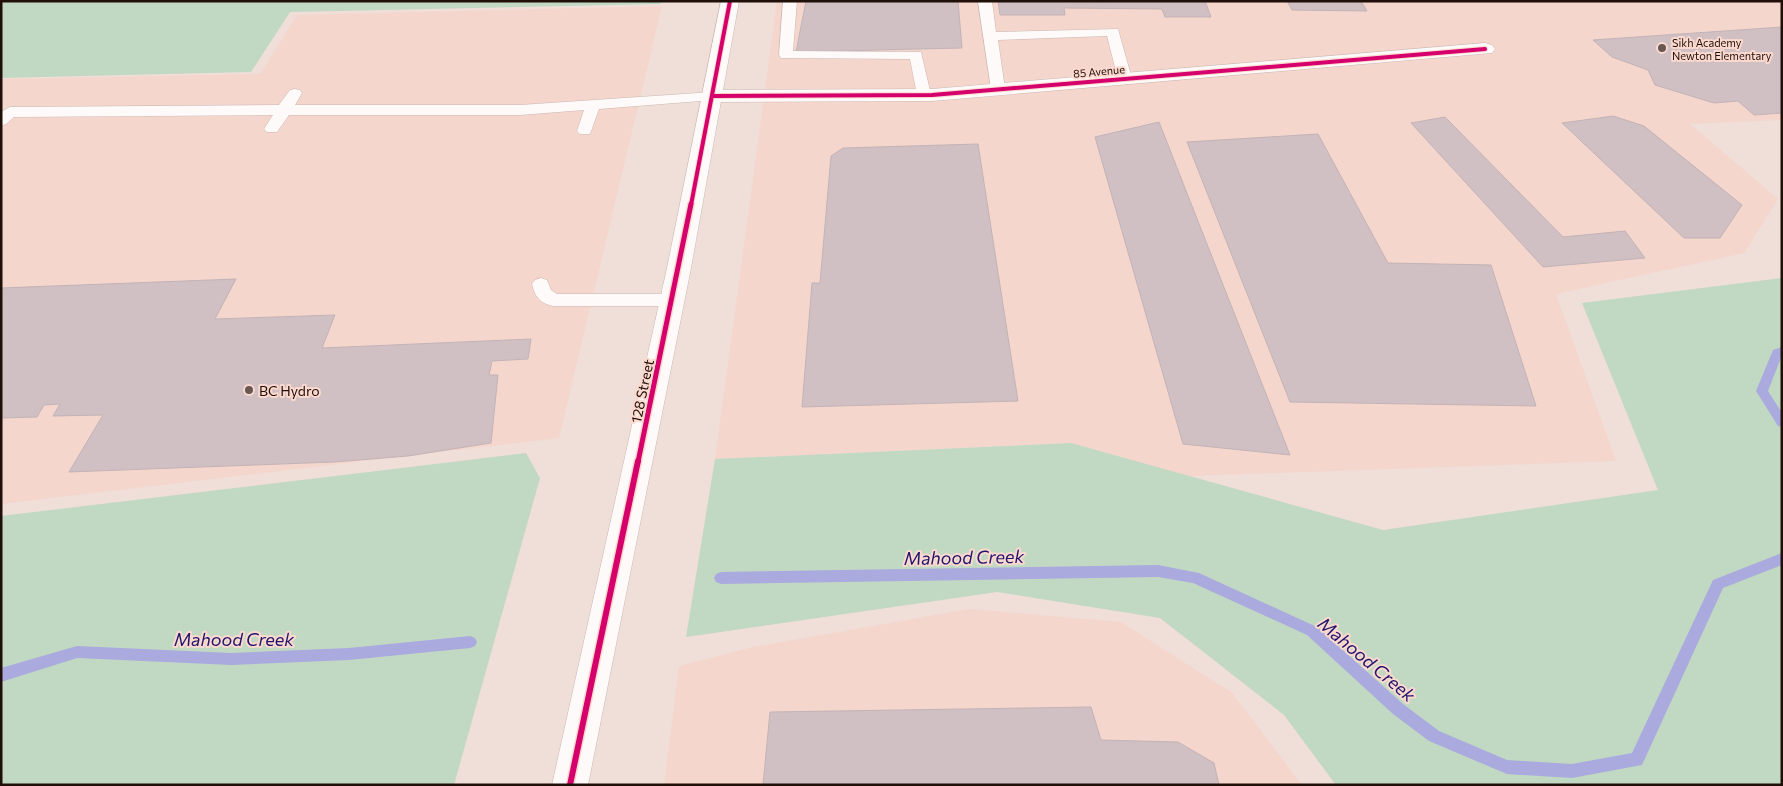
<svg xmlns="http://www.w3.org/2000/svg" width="1783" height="786" viewBox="0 0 1783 786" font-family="Commissioner,sans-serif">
  <rect width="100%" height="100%" fill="#f0ded8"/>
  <g fill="#f4d6cd">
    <path d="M777,1H1782V120L1690,124L1778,199L1744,253L1556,294L1616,461L1188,476L1070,443L715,459Z"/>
    <path d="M662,6L559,438L1,504V79L260,74L297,15Z"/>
    <path d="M969,609L1121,622L1232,693L1302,785H664L679,666L753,647Z"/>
  </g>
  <g fill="#c1d8c3">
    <path d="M1,1H661L660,4L290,12L251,72L1,78Z"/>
    <path d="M1782,278V785H1336L1284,715L1160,618L997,592L686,637L715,459L1071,443L1383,530L1658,490L1582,303Z"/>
    <path d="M526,453L540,478L454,785H1V516Z"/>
  </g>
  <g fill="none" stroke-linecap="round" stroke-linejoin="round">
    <g fill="#aaaade" fill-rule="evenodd">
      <path d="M1782,347V355L1768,391L1782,413V427L1778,426L1756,391L1773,350Z"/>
      <path d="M1782,553V565L1723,588L1642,765L1572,778L1507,774L1429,741L1393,714L1307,635L1193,583L1158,577L721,584L716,582L714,578L716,574L721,572L1158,565L1199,573L1317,627L1403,704L1439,731L1507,760L1572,764L1632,753L1713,580Z"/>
      <path d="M470,636L475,638L477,642L475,646L470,648L349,660L231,665L77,658L1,682V668L77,646L231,653L349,648Z"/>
    </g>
  </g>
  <g fill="#d0bfc3" stroke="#c3b3b6">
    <path d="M806,1H958L962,48L796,52Z"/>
    <path d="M998,1H1205L1211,17H1165L1162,9L1064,8L1065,15H1000Z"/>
    <path d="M1287,1H1361L1367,11L1292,10Z"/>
    <path d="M1782,27V113L1754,115L1738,101L1714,103L1655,85L1648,70L1612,57L1593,40Z"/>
    <path d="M1613,116L1644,126L1742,205L1720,238H1684L1562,123Z"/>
    <path d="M1445,117L1563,237L1625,231L1645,258L1543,267L1411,123Z"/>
    <path d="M1159,122L1290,455L1183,444L1095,137Z"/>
    <path d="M1318,134L1388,263L1491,265L1536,406L1290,402L1187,142Z"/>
    <path d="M978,144L1018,401L802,407L812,283H820L831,156L843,148Z"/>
    <path d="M236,279L215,319L335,315L322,348L531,339L528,359L492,361L489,375H498L491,443L408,456L334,462L69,472L103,415L53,416L60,404L44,405L37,417L1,418V288Z"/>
    <path d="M1091,707L1101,740L1178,742L1214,763L1219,785H763L770,712Z"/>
  </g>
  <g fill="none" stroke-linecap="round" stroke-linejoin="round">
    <defs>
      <g id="lane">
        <path d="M783,1H797L793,51L921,52L931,95L929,98H919L917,95L910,59L781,58L779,55Z"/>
        <path d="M978,1H992L996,32L1118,29L1132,79L1130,82H1120L1118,79L1107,36L998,40L1005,89L1003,92H993L991,89Z"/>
        <path d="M295,89L300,90L302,93L295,105H520L713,92L718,93L720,96L718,99L713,100L599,109L590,134H580L577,131L584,110L520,115H289L277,132H267L264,129L273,115L14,117L6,124L1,126V112L10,107L279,105L290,90Z"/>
        <path d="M541,278L547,280L551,290L557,294H673L680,295L682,300L680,305L673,306H553C540,303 535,297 532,284L535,280Z"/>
      </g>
      <path id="street" d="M1485,43L1492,45L1495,49L1492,53L932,101L713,102L706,100L703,96L706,92L713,90L932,89Z"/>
      <path id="secondary" d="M721,1H739L691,268L588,785H552L667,268Z"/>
    </defs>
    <use href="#lane" stroke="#cbb8b2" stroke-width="1"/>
    <use href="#street" stroke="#cbb8b2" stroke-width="1"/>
    <use href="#secondary" stroke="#cbb8b2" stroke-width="1"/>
    <use href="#lane" fill="#fdfaf9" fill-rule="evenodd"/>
    <use href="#street" fill="#fdfaf9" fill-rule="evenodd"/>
    <use href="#secondary" fill="#fdfaf9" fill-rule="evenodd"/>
    <defs>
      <g id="cycleway-far2">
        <path d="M713,96L932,95L1485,49"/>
        <path d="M691,205L730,1"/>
      </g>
      <path id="cycleway-far1" d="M638,462L691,204"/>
      <path id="cycleway" d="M570,785L638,461"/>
    </defs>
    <use href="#cycleway-far2" stroke="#fbd9ce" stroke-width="6"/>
    <use href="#cycleway-far1" stroke="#fbd9ce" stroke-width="8"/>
    <use href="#cycleway" stroke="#fbd9ce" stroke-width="9"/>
    <use href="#cycleway-far2" stroke="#d6006c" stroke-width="4"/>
    <use href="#cycleway-far1" stroke="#d6006c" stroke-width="5"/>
    <use href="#cycleway" stroke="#d6006c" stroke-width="6"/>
  </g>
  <g fill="#695751" stroke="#fbd9ce" stroke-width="2">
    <circle cx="1662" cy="48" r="5"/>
    <circle cx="249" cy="390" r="5"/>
  </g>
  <g text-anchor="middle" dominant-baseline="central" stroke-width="4" stroke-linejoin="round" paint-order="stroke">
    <g font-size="11" fill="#200e08" stroke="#fbd9ce" text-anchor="start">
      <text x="1672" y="42">Sikh Academy<tspan x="1672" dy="13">Newton Elementary</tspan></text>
    </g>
    <g font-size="11" fill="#200e08" stroke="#fbd9ce">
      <text transform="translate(1099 71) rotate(-5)">85 Avenue</text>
    </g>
    <g font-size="14" fill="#200e08" stroke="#fbd9ce" text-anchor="start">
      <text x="259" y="390">BC Hydro</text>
    </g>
    <g font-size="14" fill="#200e08" stroke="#fbd9ce">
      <text transform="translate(642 391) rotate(-78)">128 Street</text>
    </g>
    <g font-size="18" font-style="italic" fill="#20146d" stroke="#fbd9ce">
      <text transform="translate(964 557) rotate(-1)">Mahood Creek</text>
      <text x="234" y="639">Mahood Creek</text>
      <text transform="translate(1367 659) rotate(40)">Mahood Creek</text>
    </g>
  </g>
  <rect width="1783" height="786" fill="none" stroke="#200e08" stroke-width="5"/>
</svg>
